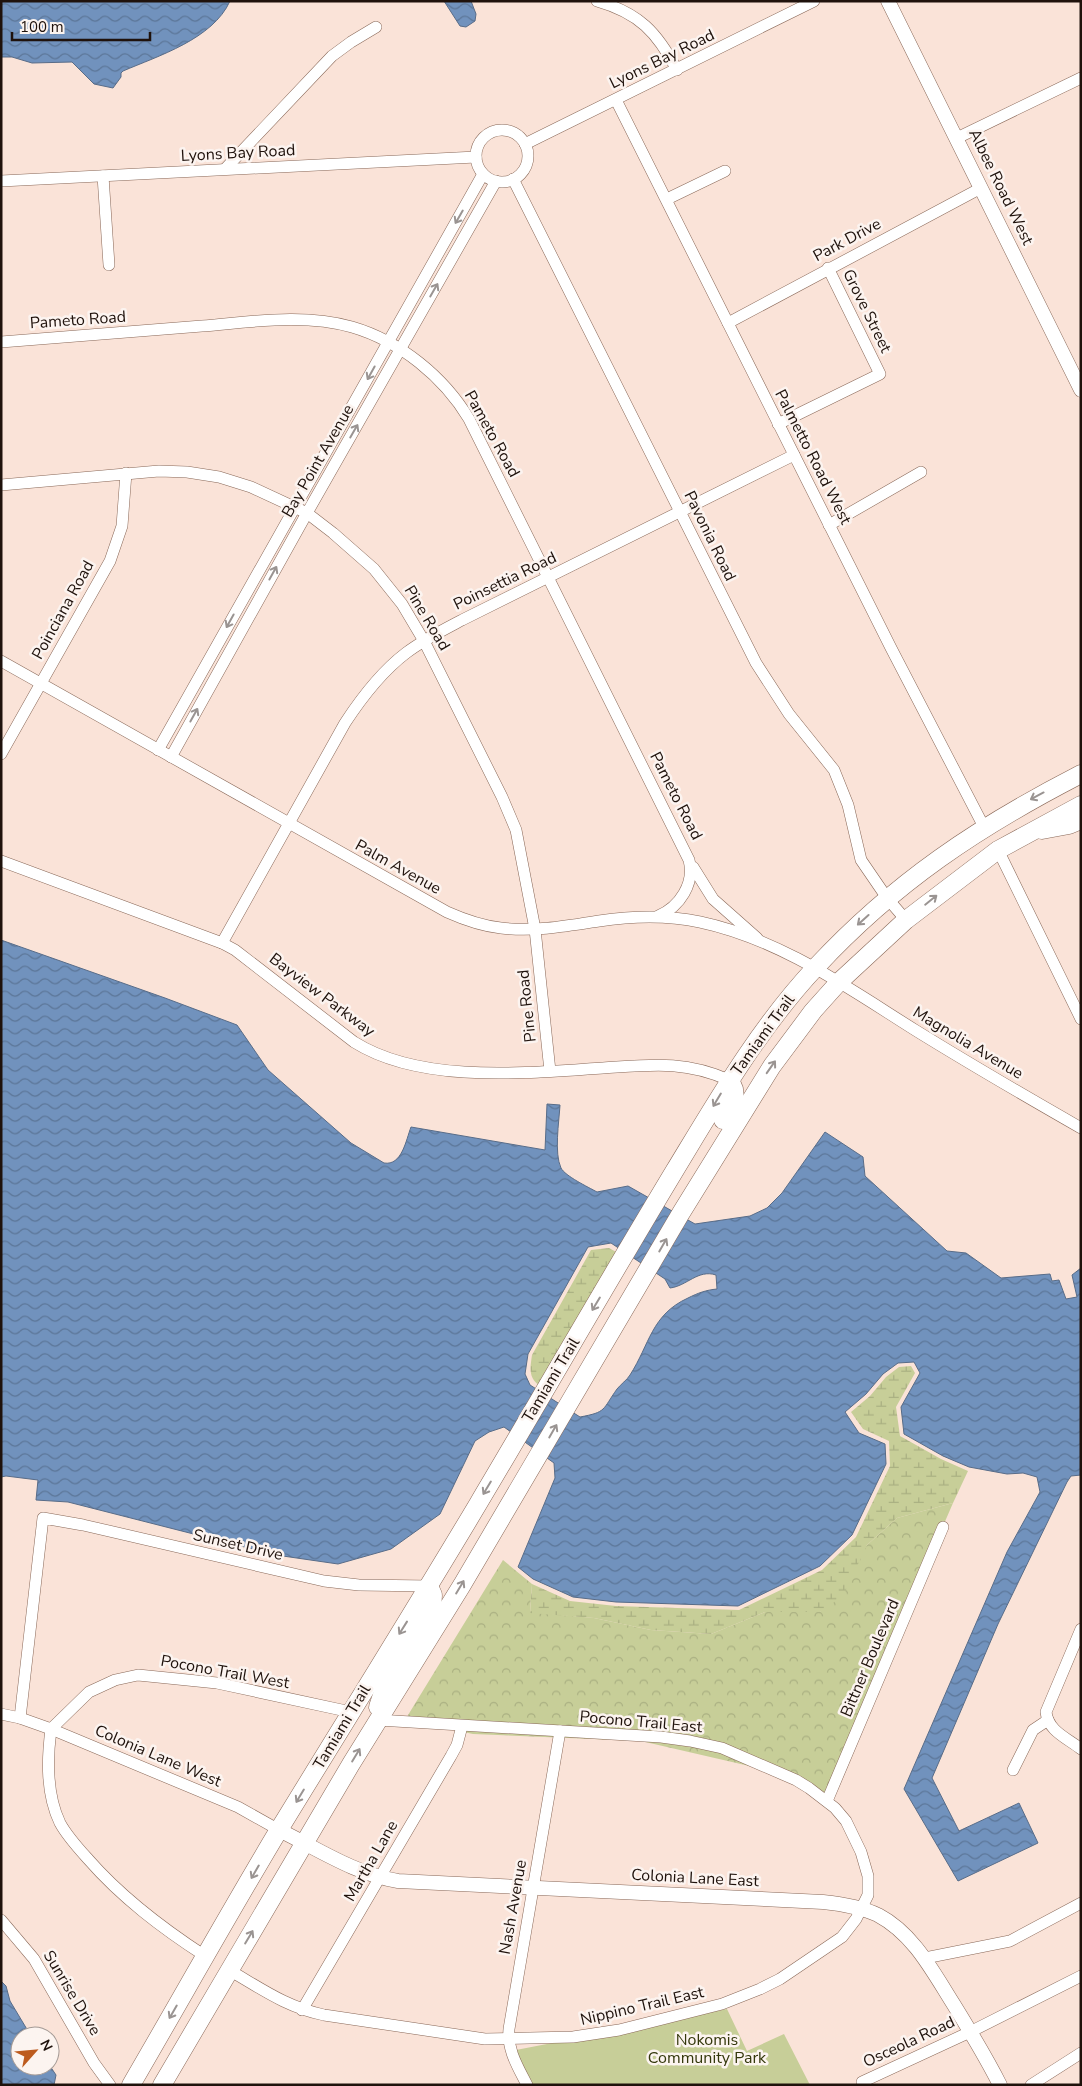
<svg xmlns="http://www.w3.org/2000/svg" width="1082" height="2086" viewBox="0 0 1082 2086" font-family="'Nunito Sans',sans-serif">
  <defs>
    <pattern id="forest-crowns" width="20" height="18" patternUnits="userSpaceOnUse" patternTransform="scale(1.25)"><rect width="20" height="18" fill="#c7ce98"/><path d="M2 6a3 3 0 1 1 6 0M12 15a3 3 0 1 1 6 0" fill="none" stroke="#aab082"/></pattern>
    <pattern id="wetland-marsh" width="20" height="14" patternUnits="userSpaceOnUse" patternTransform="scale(1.25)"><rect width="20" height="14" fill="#c7ce98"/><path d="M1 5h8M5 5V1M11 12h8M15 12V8" fill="none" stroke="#aab082"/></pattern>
    <pattern id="water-waves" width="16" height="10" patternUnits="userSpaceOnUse" patternTransform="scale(1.25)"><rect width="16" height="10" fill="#7192bd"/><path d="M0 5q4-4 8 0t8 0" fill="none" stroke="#5c7698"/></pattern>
  </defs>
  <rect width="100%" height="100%" fill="#fae3d8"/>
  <path fill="url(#forest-crowns)" d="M953,1503L827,1795L758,1768L641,1741L473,1734L405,1720L503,1560L532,1584L530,1612L594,1618L651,1630L711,1634L765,1612H820L867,1545L897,1518Z"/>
  <g fill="url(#wetland-marsh)">
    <path d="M609,1248L618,1253L541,1387C528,1378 530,1369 532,1355L591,1250Z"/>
    <path d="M911,1366L915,1373L896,1407L900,1436L941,1459L968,1471L953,1503L897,1518L867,1545L843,1596L820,1612H765L711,1634L651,1630L594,1618L530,1613L532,1584L570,1601L616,1606L739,1610L822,1570L856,1537L890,1466L889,1441L863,1429L851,1412L870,1396L886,1377L899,1367Z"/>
  </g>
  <path fill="#c7ce98" d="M727,2009L747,2051L784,2034L810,2085H532L516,2050Z"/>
  <g fill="url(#water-waves)" stroke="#586c88" fill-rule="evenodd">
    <path d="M1,1H230C213,39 158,56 123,71L121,73V77L113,88L94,84L72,62L32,63L12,57H1Z"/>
    <path d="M444,1H471L476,14L475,21L466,27L460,26Z"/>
    <path d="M1,940L165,998L237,1025L268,1070L351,1143L384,1163C402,1166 406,1140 411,1127L545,1150L547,1104L560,1105C559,1122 554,1153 561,1168C565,1176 588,1187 597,1192L628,1186L695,1224L750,1216L767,1208L782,1193L825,1132L863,1157L865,1176L947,1251L966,1253L1001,1278L1050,1274L1052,1281L1059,1280L1066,1299L1077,1297L1072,1275L1081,1268V1475L1071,1476L1067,1482L998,1624L932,1778L959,1831L1019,1803L1038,1843L958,1881L904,1789L1007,1552L1040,1492L1037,1477L1023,1473L1007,1474L969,1467L943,1456L904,1434L901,1407L920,1373L914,1362L898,1363L883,1374L866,1394L845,1412L859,1433L885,1444L886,1464L852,1535L820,1566L738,1606L616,1602L573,1597L533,1579L518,1567L555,1478L554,1463L504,1427L489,1432L475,1441L440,1514L391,1549L338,1564L276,1555L68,1502L36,1500L38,1480L6,1476L1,1477ZM611,1243L665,1279L670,1288C687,1286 698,1269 716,1275L717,1289C706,1290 698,1293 688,1298C651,1315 650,1344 630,1375C627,1380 621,1384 617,1389C602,1410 607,1412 580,1417L530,1385L525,1374L528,1354L588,1247Z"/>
    <path d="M1,1981L6,1986L10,2001L31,2036H20V2066H50L56,2075L54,2085H1Z"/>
  </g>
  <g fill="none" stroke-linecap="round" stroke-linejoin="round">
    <defs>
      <g id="minor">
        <path d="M597,1C639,13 657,32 677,70"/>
        <path d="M616,100L891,648L984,827"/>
        <circle cx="502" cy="156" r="26"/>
        <path d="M957,138L1081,78"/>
        <path d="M525,144L814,1"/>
        <path d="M225,169L332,56L351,42L376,27"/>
        <path d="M103,176L109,265"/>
        <path d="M513,179L756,663L789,714L834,770L848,805L861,860L887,898L906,920"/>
        <path d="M1,181L476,157"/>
        <path d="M667,199L725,171"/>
        <path d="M728,323L981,188"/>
        <path d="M1,342C68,337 135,331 202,326C251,322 304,313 352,327C400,341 444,377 469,419L689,860C695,883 680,907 658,916"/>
        <path d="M778,424L880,374L828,268"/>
        <path d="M1,485L159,471L187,472L219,477L251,487L307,513L333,533L374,569L402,604L424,641L502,797L516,830L535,929L550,1071"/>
        <path d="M829,525L921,472"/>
        <path d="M1,661L447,912C465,920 482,926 501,928C534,932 567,926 599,921C633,916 666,915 700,922C780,939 848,988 915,1030C970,1064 1025,1096 1081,1128"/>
        <path d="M158,750L483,174"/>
        <path d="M1,754L110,561L122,526L126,473"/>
        <path d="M171,757L307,513L496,181"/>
        <path d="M998,850L1081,1019"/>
        <path d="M1,861L222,943L235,950L354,1042C421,1084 525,1073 603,1068C650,1065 684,1060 729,1080"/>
        <path d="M693,867L713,899L757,938"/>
        <path d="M222,943L345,723C362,697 381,672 406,653C423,640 443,630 462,620L794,455"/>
        <path d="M1081,1629L1046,1712C1048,1731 1067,1738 1081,1749"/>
        <path d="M1,1714L20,1718L51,1729L238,1807L279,1830"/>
        <path d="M20,1718L43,1518L83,1525L324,1581L359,1585L429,1586"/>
        <path d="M1013,1770L1033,1730L1048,1720"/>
        <path d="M827,1801L943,1527"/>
        <path d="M1,1920L34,1959L94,2063L110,2085"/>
        <path d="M205,1956C162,1928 122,1898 88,1859C78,1848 67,1836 60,1823C46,1794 47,1760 51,1729L89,1692L115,1680L138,1675L217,1683L351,1712"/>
        <path d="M925,1958L1010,1941L1081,1903"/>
        <path d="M229,1970C262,1989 286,2007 324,2015L485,2039L573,2037L619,2030L722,2004L760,1989L780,1979L842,1937L856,1919L868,1895V1876L861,1852L846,1821L835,1808L809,1788L796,1780L722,1748L690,1741L661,1737L378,1720"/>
        <path d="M302,2010L451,1756L457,1745L462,1726"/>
        <path d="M862,2082L970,2032L1081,1976"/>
        <path d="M527,2085C518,2067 507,2050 509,2029L560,1731"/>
        <path d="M1031,2085L1081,2053"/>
      </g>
      <g id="tertiary">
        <path d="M888,1L1081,390"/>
        <path d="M279,1830C318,1849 355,1874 398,1881L823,1902C842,1904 861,1907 878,1915C914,1934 933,1972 954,2005C970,2031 986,2057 1000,2085"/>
      </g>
      <g id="primary">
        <path d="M1042,830L1069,825L1081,820"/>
        <path d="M723,1120C731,1107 741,1094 729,1080"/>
        <path d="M378,1707L386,1683L432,1609L433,1595L429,1586"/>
        <path d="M131,2085C181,1999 229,1913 280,1828C346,1720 413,1613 478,1504C544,1393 608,1281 675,1170C718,1099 759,1028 816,967C895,882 978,827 1081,774"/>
        <path d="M162,2085L351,1764L462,1585L681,1213L772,1066L813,1011L839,982L906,920L998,850L1081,805"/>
      </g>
    </defs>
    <use href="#minor" stroke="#896858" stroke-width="12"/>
    <use href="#tertiary" stroke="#896858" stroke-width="15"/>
    <use href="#primary" stroke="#896858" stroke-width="19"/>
    <use href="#minor" stroke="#fff" stroke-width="11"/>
    <use href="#tertiary" stroke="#fff" stroke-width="14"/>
    <use href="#primary" stroke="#fff" stroke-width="18"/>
  </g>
  <defs><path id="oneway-shaft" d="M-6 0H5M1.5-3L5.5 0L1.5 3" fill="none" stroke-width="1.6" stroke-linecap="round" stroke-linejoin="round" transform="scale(1.25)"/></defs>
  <g stroke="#9a9492">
    <use href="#oneway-shaft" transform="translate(459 217) rotate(120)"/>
    <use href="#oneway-shaft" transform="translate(434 290) rotate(-60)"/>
    <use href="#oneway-shaft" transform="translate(371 373) rotate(119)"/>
    <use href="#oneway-shaft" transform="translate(354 431) rotate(-60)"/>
    <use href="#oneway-shaft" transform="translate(273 573) rotate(-61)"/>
    <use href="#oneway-shaft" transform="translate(230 621) rotate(119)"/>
    <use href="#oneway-shaft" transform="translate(194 715) rotate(-61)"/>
    <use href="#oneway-shaft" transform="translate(1037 796) rotate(152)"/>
    <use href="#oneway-shaft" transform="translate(931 900) rotate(-39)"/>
    <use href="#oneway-shaft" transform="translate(863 920) rotate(138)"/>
    <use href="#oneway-shaft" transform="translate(771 1067) rotate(-55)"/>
    <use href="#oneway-shaft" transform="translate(717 1100) rotate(121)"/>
    <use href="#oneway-shaft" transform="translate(663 1245) rotate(-60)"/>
    <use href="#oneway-shaft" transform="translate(596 1304) rotate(121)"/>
    <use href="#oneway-shaft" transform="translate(553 1431) rotate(-60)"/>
    <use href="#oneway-shaft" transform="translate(487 1488) rotate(121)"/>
    <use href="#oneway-shaft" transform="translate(460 1587) rotate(-59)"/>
    <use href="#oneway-shaft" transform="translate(403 1628) rotate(122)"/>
    <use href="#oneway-shaft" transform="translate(356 1755) rotate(-59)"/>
    <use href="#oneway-shaft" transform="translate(300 1796) rotate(121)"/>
    <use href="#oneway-shaft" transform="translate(255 1872) rotate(120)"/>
    <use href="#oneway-shaft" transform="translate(249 1937) rotate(-59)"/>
    <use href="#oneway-shaft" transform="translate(173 2012) rotate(120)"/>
  </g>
  <g text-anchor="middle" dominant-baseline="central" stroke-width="5" stroke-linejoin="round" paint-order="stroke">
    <g font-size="16" fill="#1f120c" stroke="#fcf4f0">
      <text transform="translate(662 59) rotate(-26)">Lyons Bay Road</text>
      <text transform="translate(238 153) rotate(-3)">Lyons Bay Road</text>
      <text transform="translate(1001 187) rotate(64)">Albee Road West</text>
      <text transform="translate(847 240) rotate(-28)">Park Drive</text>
      <text transform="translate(867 311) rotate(64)">Grove Street</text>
      <text transform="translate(78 320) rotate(-4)">Pameto Road</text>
      <text transform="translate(492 434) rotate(61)">Pameto Road</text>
      <text transform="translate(813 457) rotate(63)">Palmetto Road West</text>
      <text transform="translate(318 461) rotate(-60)">Bay Point Avenue</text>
      <text transform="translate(710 536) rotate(64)">Pavonia Road</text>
      <text transform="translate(505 581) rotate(-26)">Poinsettia Road</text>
      <text transform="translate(63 610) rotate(-61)">Poinciana Road</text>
      <text transform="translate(427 618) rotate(59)">Pine Road</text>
      <text transform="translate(676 796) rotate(63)">Pameto Road</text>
      <text transform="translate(398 867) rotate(29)">Palm Avenue</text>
      <text transform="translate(322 995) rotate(37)">Bayview Parkway</text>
      <text transform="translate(527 1006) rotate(-96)">Pine Road</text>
      <text transform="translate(763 1035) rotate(-54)">Tamiami Trail</text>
      <text transform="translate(968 1043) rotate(31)">Magnolia Avenue</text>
      <text transform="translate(551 1380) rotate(-59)">Tamiami Trail</text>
      <text transform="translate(238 1545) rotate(13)">Sunset Drive</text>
      <text transform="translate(870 1658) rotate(-67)">Bittner Boulevard</text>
      <text transform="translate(225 1672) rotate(10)">Pocono Trail West</text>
      <text transform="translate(641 1722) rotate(5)">Pocono Trail East</text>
      <text transform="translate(342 1727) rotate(-59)">Tamiami Trail</text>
      <text transform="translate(158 1756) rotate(23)">Colonia Lane West</text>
      <text transform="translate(371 1861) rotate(-60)">Martha Lane</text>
      <text transform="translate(695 1878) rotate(3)">Colonia Lane East</text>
      <text transform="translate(513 1907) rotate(-80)">Nash Avenue</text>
      <text transform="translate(72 1993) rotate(59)">Sunrise Drive</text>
      <text transform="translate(642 2006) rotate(-13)">Nippino Trail East</text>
      <text transform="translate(909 2042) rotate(-25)">Osceola Road</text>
    </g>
    <g font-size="16" fill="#34380c" stroke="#fcf4f0">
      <text x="707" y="2040">Nokomis<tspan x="707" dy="18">Community Park</tspan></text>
    </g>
  </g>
  <rect width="1082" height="2086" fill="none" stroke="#1f120c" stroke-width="5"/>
  <g transform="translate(35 2051) rotate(63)"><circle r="24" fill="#fcf4f0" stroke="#a49a95"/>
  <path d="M0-4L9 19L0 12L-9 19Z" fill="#bd5b1e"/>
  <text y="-8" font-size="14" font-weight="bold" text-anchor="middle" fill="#1f120c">N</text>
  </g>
  <path d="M12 32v8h138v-8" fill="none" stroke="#1f120c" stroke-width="2.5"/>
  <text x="20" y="32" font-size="15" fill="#1f120c" stroke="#fcf4f0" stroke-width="4" paint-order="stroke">100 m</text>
</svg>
